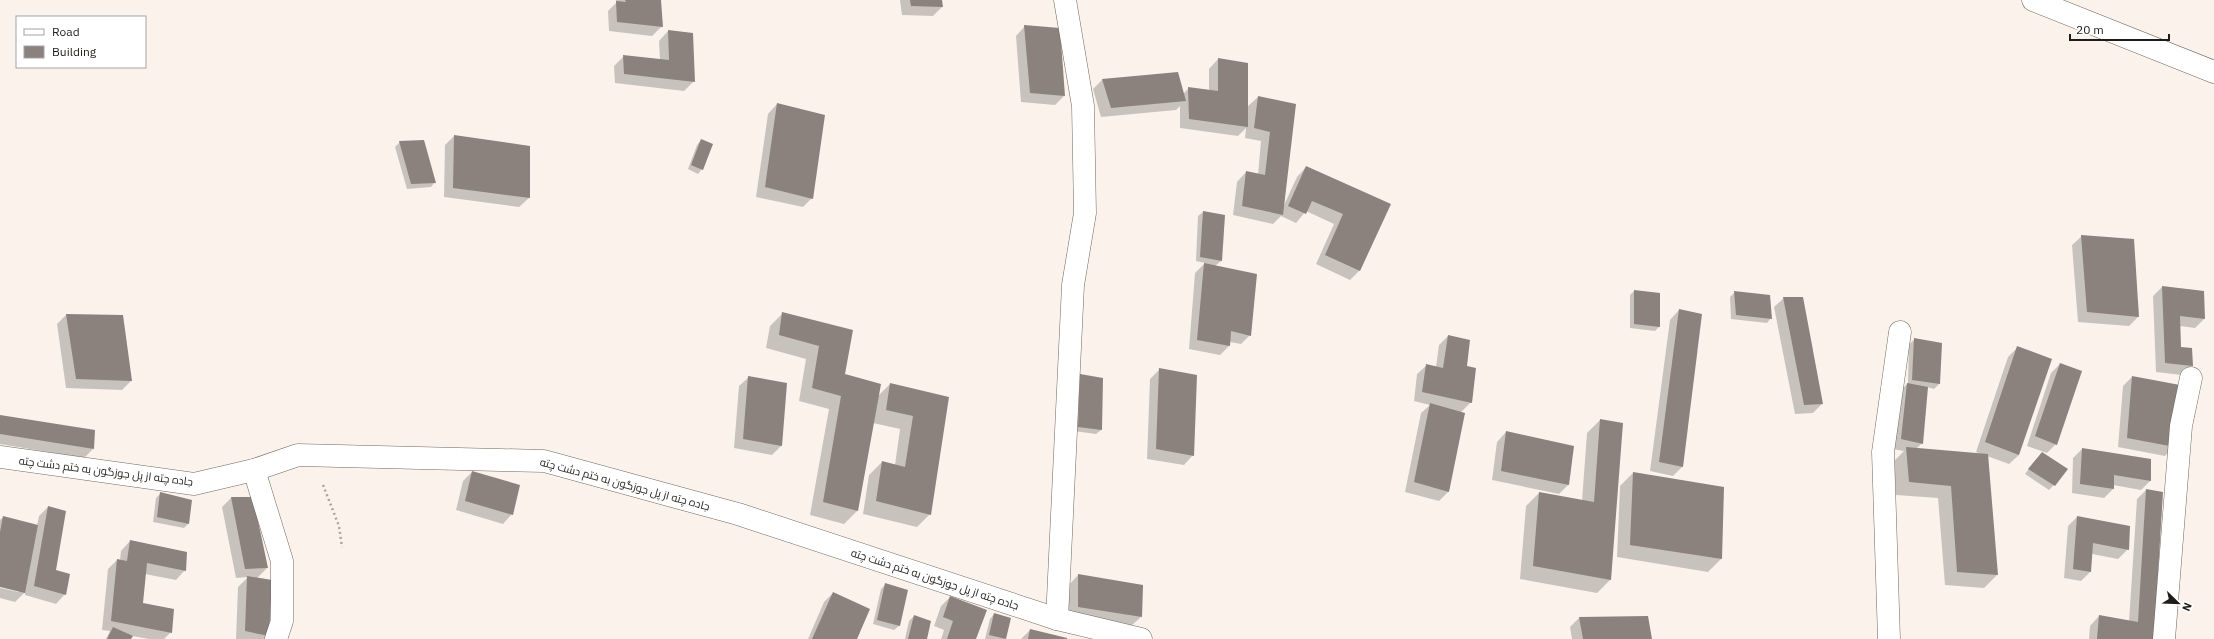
<svg xmlns="http://www.w3.org/2000/svg" width="2214" height="639" viewBox="0 0 2214 639" font-family="'IBM Plex Sans',Cairo,sans-serif">
  <rect width="100%" height="100%" fill="#fbf3eb"/>
  <g fill="#0003">
    <path d="M616,0H660L662,26L652,36L609,31L608,11L616,3Z"/>
    <path d="M900,0H941L942,7L933,16L902,15Z"/>
    <path d="M1025,26L1064,96L1055,105L1021,102L1016,36Z"/>
    <path d="M668,31L692,34L694,81L684,91L615,83L614,66L624,56L660,60L659,41Z"/>
    <path d="M1218,59L1247,107L1258,97L1294,105L1284,205L1297,177L1306,167L1390,205L1360,270L1350,280L1316,264L1334,224L1306,211L1296,223L1281,216L1273,224L1233,215L1237,182L1246,172L1258,175L1261,141L1245,138L1246,128L1238,136L1180,128V106L1176,110L1101,117L1093,89L1102,80L1177,73L1183,94L1189,88L1209,91V69Z"/>
    <path d="M777,104L812,198L803,207L756,197L768,114Z"/>
    <path d="M454,136L529,198L519,207L444,197L445,145Z"/>
    <path d="M701,140L702,169L698,174L688,169L697,145Z"/>
    <path d="M400,142L435,182L431,187L407,189L395,147Z"/>
    <path d="M1203,212L1221,261L1215,266L1250,335L1241,344L1230,342L1229,346L1220,355L1189,349L1195,273L1205,263L1196,261L1198,216Z"/>
    <path d="M2082,236L2138,317L2129,326L2078,322L2072,245Z"/>
    <path d="M2162,287L2204,319L2195,328L2180,326V348L2192,365L2182,375L2156,372L2153,296Z"/>
    <path d="M1634,291L1659,327L1655,331L1630,328V295Z"/>
    <path d="M1735,292L1771,318L1767,323L1731,319L1730,297Z"/>
    <path d="M1784,298H1802L1822,404L1813,413L1795,414L1774,307Z"/>
    <path d="M1679,310L1701,315L1682,467L1673,476L1650,471L1670,320Z"/>
    <path d="M783,313L852,331L844,375L877,397L890,384L947,398L930,514L917,527L863,514L869,475L882,462L895,465L900,429L873,423L857,511L844,524L810,515L829,409L799,401L806,359L766,348L770,326Z"/>
    <path d="M66,315L131,381L122,390L66,388L57,324Z"/>
    <path d="M1448,336L1466,367L1471,402L1461,412L1448,492L1439,501L1405,492L1421,413L1430,405L1414,401L1417,374L1427,365L1436,367L1439,345Z"/>
    <path d="M1914,340L1941,344L1939,384L1934,389L1927,387L1922,443L1916,449L1981,454L1976,452L2008,357L2017,348L2019,455L2009,464L1987,456L1997,575L1984,588L1945,585L1938,498L1896,495L1894,461L1904,451L1892,449L1898,393L1908,383L1909,344Z"/>
    <path d="M2060,364L2056,444L2047,453L2027,446L2051,373Z"/>
    <path d="M1159,370L1193,455L1184,465L1147,459L1150,379Z"/>
    <path d="M1080,375L1101,430L1096,434L1074,431L1075,380Z"/>
    <path d="M749,377L786,384L781,446L772,455L734,448L739,386Z"/>
    <path d="M2132,377L2174,446L2165,456L2118,447L2123,386Z"/>
    <path d="M0,416L93,449L84,458L0,444Z"/>
    <path d="M1600,420L1622,424L1610,580L1597,593L1520,579L1526,506L1539,493L1582,501L1587,433Z"/>
    <path d="M1506,432L1573,447L1568,485L1559,494L1492,480L1497,442Z"/>
    <path d="M2082,449L2150,460V481L2141,490L2113,485V489L2104,498L2072,493L2073,458Z"/>
    <path d="M2037,458L2054,485L2049,490L2025,474Z"/>
    <path d="M472,472L512,514L503,524L456,510L463,481Z"/>
    <path d="M1633,473L1721,559L1708,572L1617,557L1620,486Z"/>
    <path d="M2146,490L2153,639H2089L2090,626L2099,616L2129,622L2137,499Z"/>
    <path d="M161,493L188,524L184,528L153,522L156,498Z"/>
    <path d="M231,498H252L267,568L256,579L268,635L264,639H236L238,587L248,577L236,578L222,507Z"/>
    <path d="M48,507L55,571L65,594L56,604L25,595V592L15,602L0,598V588L19,592V590L0,586V520L3,517L37,526L39,516Z"/>
    <path d="M2077,517L2128,549L2118,559L2092,554L2090,572L2081,581L2064,578L2068,526Z"/>
    <path d="M130,541L185,570L176,580L145,574L142,604L171,632L164,639H149L132,636L130,639H106L110,631L102,630L108,569L117,560L120,561L121,551Z"/>
    <path d="M1078,575L1141,617L1131,626L1069,616V585Z"/>
    <path d="M885,585L907,591L899,626L894,630L873,624L881,589Z"/>
    <path d="M833,593L855,639H808L824,602Z"/>
    <path d="M950,597L975,639H941L944,630L934,626L941,606Z"/>
    <path d="M994,614L1010,619L1005,639H985L990,619Z"/>
    <path d="M914,616L926,639H905L909,621Z"/>
    <path d="M1647,617L1651,639H1572L1570,627L1579,618Z"/>
    <path d="M1030,630L1065,639H1021Z"/>
  </g>
  <g fill="#8b817d">
    <path d="M625,0H661L663,27L617,22L616,1L626,2Z"/>
    <path d="M910,0H942L943,7L911,6Z"/>
    <path d="M1024,25L1060,28L1065,96L1030,93Z"/>
    <path d="M668,30L693,33L695,82L624,74L623,55L669,60Z"/>
    <path d="M1218,58L1248,63V127L1189,119L1188,87L1218,91Z"/>
    <path d="M1178,72L1186,101L1111,108L1102,79Z"/>
    <path d="M1258,96L1296,104L1283,215L1242,206L1246,171L1265,175L1270,132L1254,128Z"/>
    <path d="M777,103L825,115L813,199L765,187Z"/>
    <path d="M454,135L530,146V198L453,188Z"/>
    <path d="M701,139L713,144L703,170L691,165Z"/>
    <path d="M424,140L436,183L411,184L399,141Z"/>
    <path d="M1306,166L1391,204L1360,271L1325,255L1343,214L1312,201L1306,214L1288,206Z"/>
    <path d="M1203,211L1225,215L1222,261L1200,257Z"/>
    <path d="M2081,235L2134,239L2139,317L2087,312Z"/>
    <path d="M1204,263L1257,274L1251,336L1231,331L1230,346L1197,340Z"/>
    <path d="M2162,286L2204,291L2205,319L2180,316L2181,347L2192,348L2193,366L2165,363Z"/>
    <path d="M1634,290L1660,293V327L1634,324Z"/>
    <path d="M1734,291L1770,295L1772,319L1736,315Z"/>
    <path d="M1783,297H1803L1823,404L1804,405Z"/>
    <path d="M1679,309L1702,314L1683,467L1659,462Z"/>
    <path d="M782,312L853,330L845,374L881,384L858,511L823,502L841,396L812,388L819,346L779,335Z"/>
    <path d="M66,314L123,315L132,381L76,379Z"/>
    <path d="M1448,335L1470,340L1467,366L1476,368L1472,403L1422,392L1426,364L1443,368Z"/>
    <path d="M1914,338L1942,343L1940,384L1912,380Z"/>
    <path d="M2017,346L2052,359L2019,455L1985,442Z"/>
    <path d="M2060,363L2082,371L2057,445L2035,436Z"/>
    <path d="M1159,368L1197,375L1194,456L1156,449Z"/>
    <path d="M1080,374L1103,378L1102,430L1078,427Z"/>
    <path d="M748,376L787,383L782,446L743,439Z"/>
    <path d="M2132,376L2180,385L2175,447L2127,438Z"/>
    <path d="M890,383L949,397L931,515L876,501L882,461L905,467L913,416L886,410Z"/>
    <path d="M1907,383L1928,387L1923,444L1901,439Z"/>
    <path d="M1430,403L1465,413L1449,492L1414,482Z"/>
    <path d="M0,415L95,430L94,449L0,434Z"/>
    <path d="M1600,419L1623,423L1611,580L1533,566L1539,492L1594,502Z"/>
    <path d="M1506,431L1574,446L1569,485L1501,471Z"/>
    <path d="M1906,447L1988,454L1998,575L1957,572L1951,486L1909,482Z"/>
    <path d="M2082,448L2151,459V481L2114,475V489L2080,484Z"/>
    <path d="M2042,452L2068,469L2055,486L2028,469Z"/>
    <path d="M472,471L520,485L513,515L465,501Z"/>
    <path d="M1633,472L1724,487L1722,559L1630,545Z"/>
    <path d="M2146,489L2163,492L2154,639H2097L2099,615L2138,622Z"/>
    <path d="M160,492L192,500L189,524L157,517Z"/>
    <path d="M231,497H253L268,568L245,569Z"/>
    <path d="M48,506L66,511L56,570L70,574L66,595L34,586Z"/>
    <path d="M3,516L38,525L25,593L0,587V532Z"/>
    <path d="M2077,516L2130,526L2129,550L2093,543L2091,572L2073,569Z"/>
    <path d="M130,540L187,552L186,571L147,563L143,603L174,609L172,633L111,621L117,559L127,561Z"/>
    <path d="M1078,574L1143,585L1142,617L1078,607Z"/>
    <path d="M247,576L272,580L269,636L245,631Z"/>
    <path d="M885,583L908,590L900,626L877,620Z"/>
    <path d="M833,592L870,609L857,639H812Z"/>
    <path d="M950,596L987,610L976,639H947L953,621L943,617Z"/>
    <path d="M994,613L1011,618L1006,639L989,635Z"/>
    <path d="M914,615L931,621L927,639H908Z"/>
    <path d="M1648,616L1652,639H1583L1579,617Z"/>
    <path d="M113,627L133,636L131,639H107Z"/>
    <path d="M1030,629L1067,638V639H1028Z"/>
  </g>
  <g fill="none" stroke-linecap="round" stroke-linejoin="round">
    <defs>
      <g id="minor">
        <path d="M254,470L282,561V621L276,639"/>
        <path d="M1057,619L1073,285L1085,213L1083,106L1065,0"/>
        <path d="M1889,639L1883,452L1900,332"/>
        <path d="M2164,639L2181,426L2191,378"/>
      </g>
      <g id="tertiary">
        <path d="M2033,0L2214,72"/>
        <path d="M0,457L194,484L254,470L298,455L544,461L738,514L1057,619L1141,639"/>
      </g>
    </defs>
    <use href="#minor" stroke="#6f6861" stroke-width="23"/>
    <use href="#tertiary" stroke="#6f6861" stroke-width="23"/>
    <path stroke="#aba59e" stroke-width="2.5" stroke-dasharray="2 3" stroke-linecap="butt" d="M323,485L339,526L342,547"/>
    <use href="#minor" stroke="#fff" stroke-width="22"/>
    <use href="#tertiary" stroke="#fff" stroke-width="22"/>
  </g>
  <g text-anchor="middle" dominant-baseline="central" stroke-width="3" stroke-linejoin="round" paint-order="stroke">
    <g font-size="11" fill="#1e1b18" stroke="#fff">
      <text transform="translate(106 471) rotate(7)">جاده چته از پل جوزگون به ختم دشت چته</text>
      <text transform="translate(625 484) rotate(15)">جاده چته از پل جوزگون به ختم دشت چته</text>
      <text transform="translate(935 579) rotate(18)">جاده چته از پل جوزگون به ختم دشت چته</text>
    </g>
  </g>
  <rect x="16" y="16" width="130" height="52" fill="#ffffff" stroke="#a5a4a3"/>
  <rect x="24" y="29" width="20" height="6" fill="#ffffff" stroke="#a5a4a3"/>
  <text x="52" y="36" font-size="12" fill="#1e1b18">Road</text>
  <rect x="24" y="46" width="20" height="12" fill="#8b817d" stroke="#a5a4a3"/>
  <text x="52" y="56" font-size="12" fill="#1e1b18">Building</text>
  <g transform="translate(2178 603) rotate(113)" stroke="#ffffff" stroke-width="3" paint-order="stroke">
  <path d="M0-3L7 15L0 10L-7 15Z" fill="#1e1b18"/>
  <text y="-6" font-size="11" font-weight="bold" text-anchor="middle" fill="#1e1b18">N</text>
  </g>
  <path d="M2070 34v6h99v-6" fill="none" stroke="#1e1b18" stroke-width="2"/>
  <text x="2076" y="34" font-size="12" fill="#1e1b18" stroke="#ffffff" stroke-width="3" paint-order="stroke">20 m</text>
</svg>
